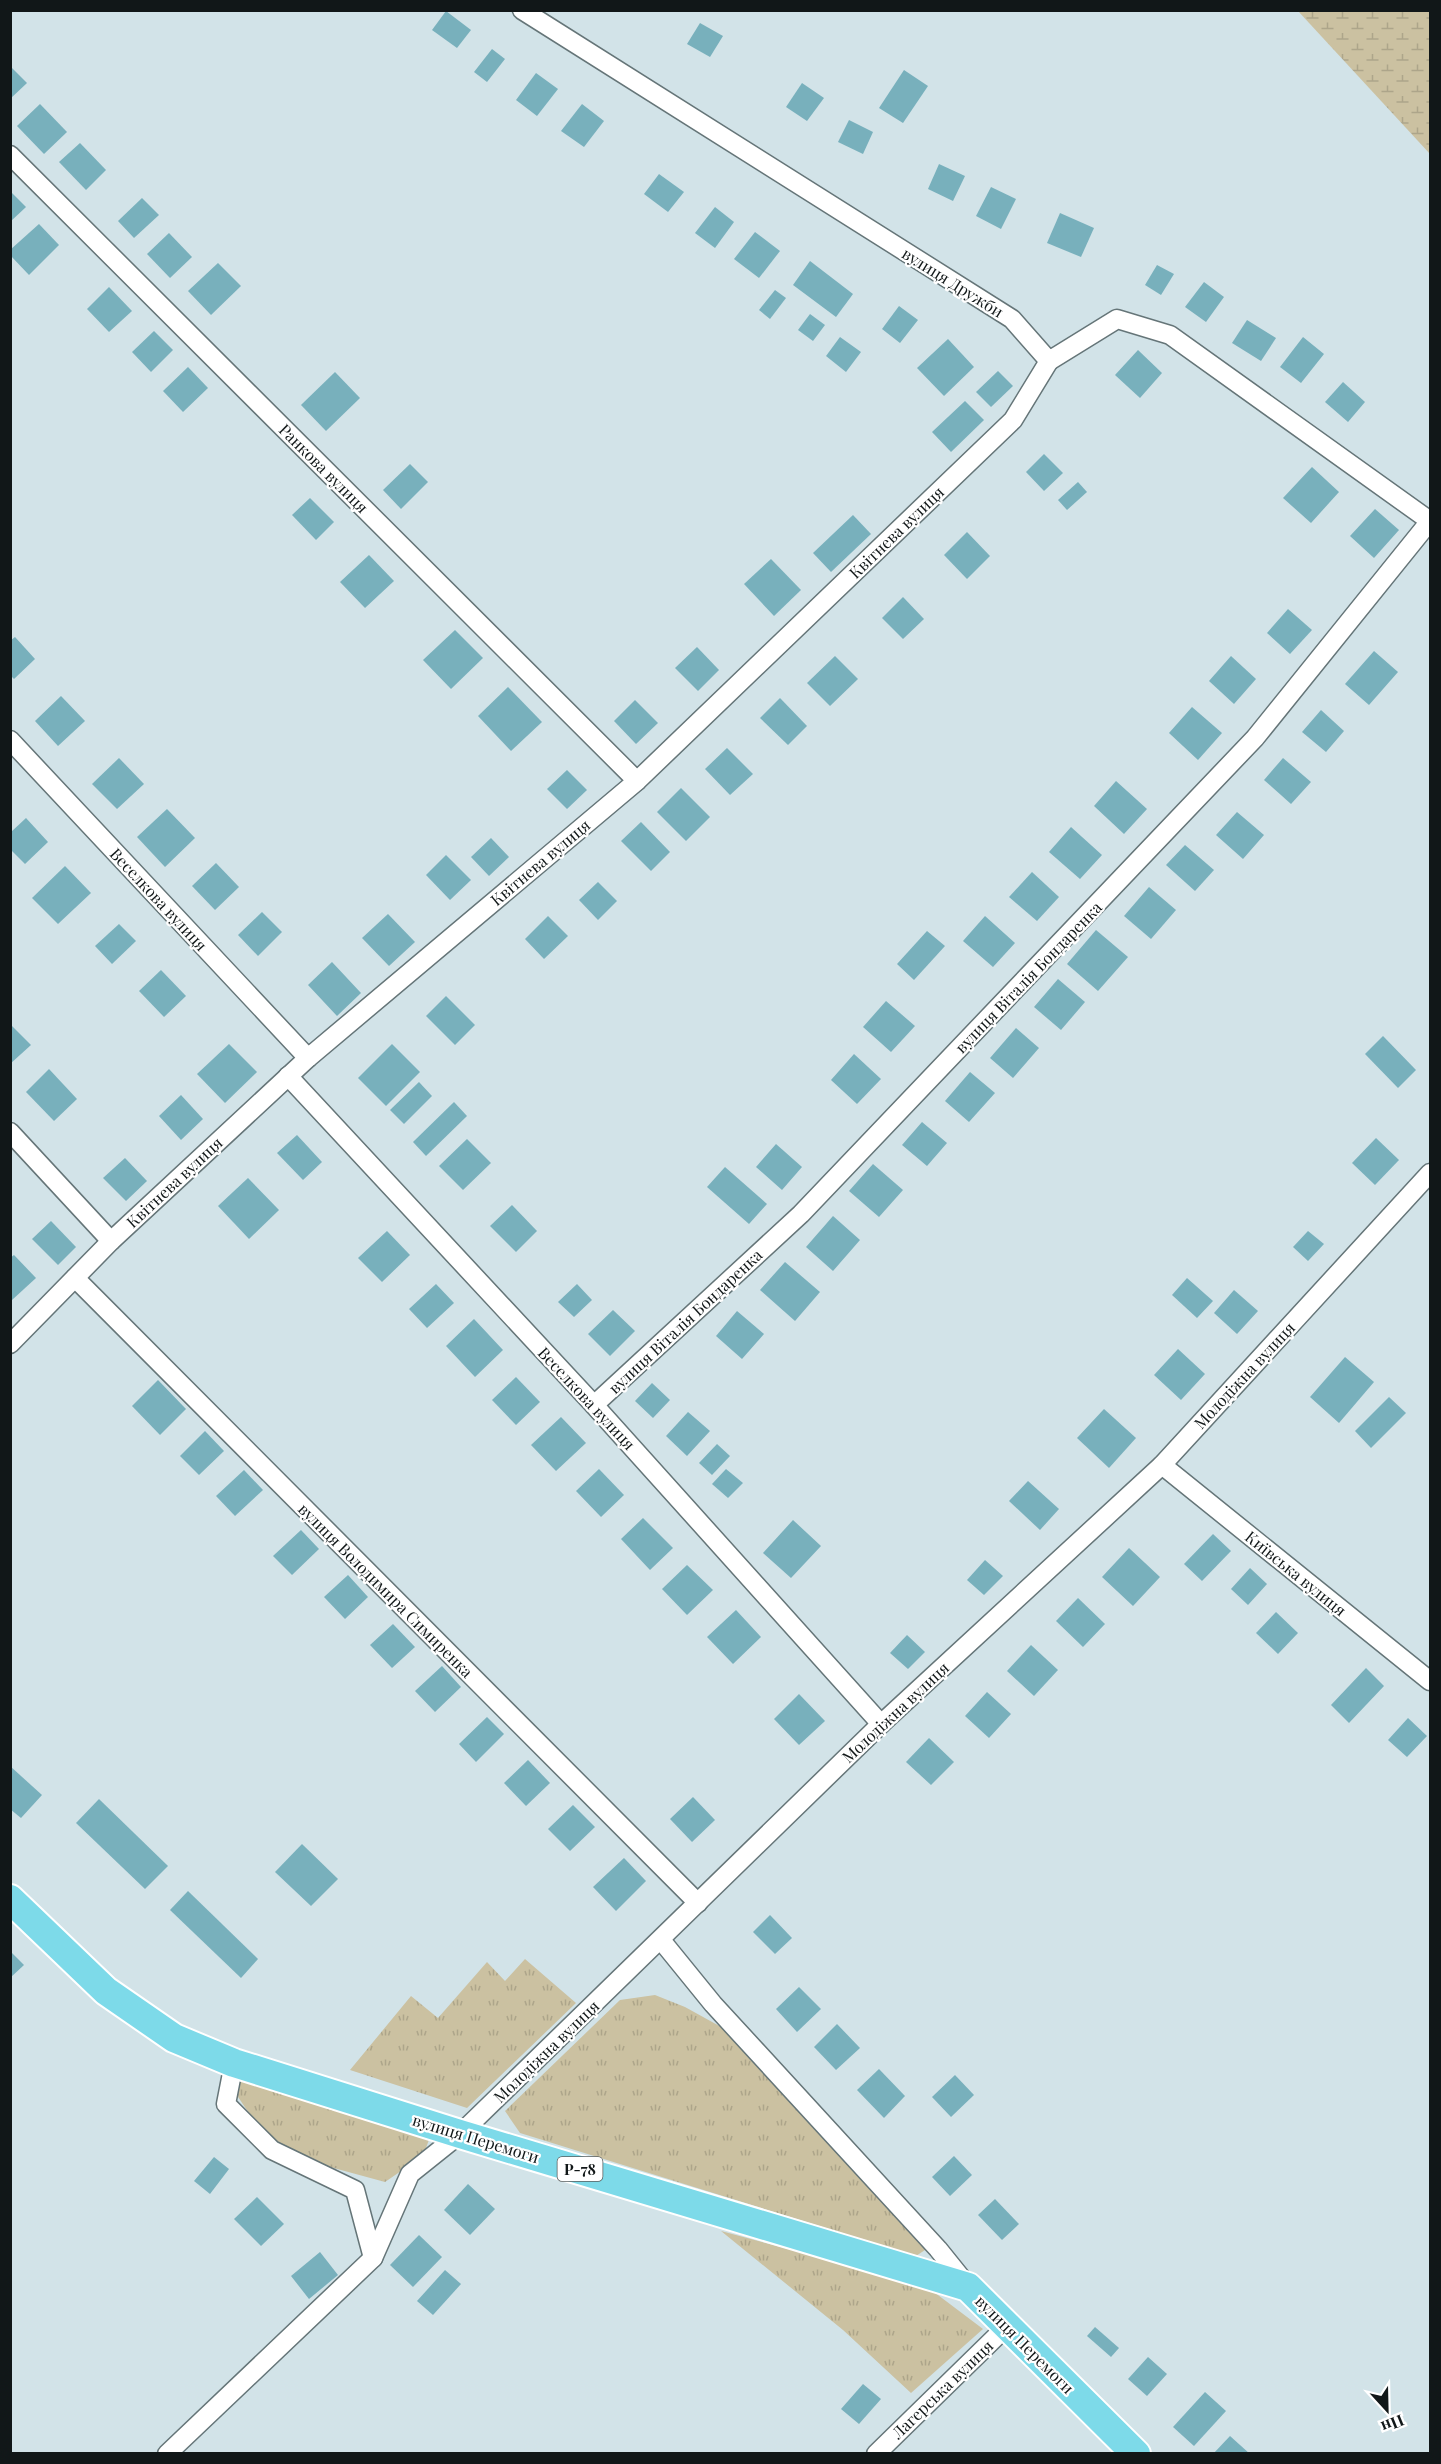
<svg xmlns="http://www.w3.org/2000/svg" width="1441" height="2464" viewBox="0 0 1441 2464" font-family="'Playfair Display',serif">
  <defs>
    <pattern id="grass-tufts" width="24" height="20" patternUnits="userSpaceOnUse" patternTransform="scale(1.5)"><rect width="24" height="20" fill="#cbc1a1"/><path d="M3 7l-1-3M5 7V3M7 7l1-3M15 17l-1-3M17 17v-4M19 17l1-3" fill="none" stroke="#ada58a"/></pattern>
    <pattern id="wetland-marsh" width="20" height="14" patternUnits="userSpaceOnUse" patternTransform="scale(1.5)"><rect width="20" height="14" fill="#cbc1a1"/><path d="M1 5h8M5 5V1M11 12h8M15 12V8" fill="none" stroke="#ada58a"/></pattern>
  </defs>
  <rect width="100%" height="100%" fill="#d2e3e8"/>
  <g fill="url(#grass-tufts)">
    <path d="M525,1959L576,2003L467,2108L350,2070L411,1996L438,2018L487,1962L505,1981Z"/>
    <path d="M655,1995L685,2007L723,2028L928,2248L916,2256L520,2133L505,2111L620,2000Z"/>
    <path d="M239,2078L430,2137L423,2156L385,2182L319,2164L280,2146L253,2119L238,2097Z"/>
    <path d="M721,2231L885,2275L930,2289L983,2329L911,2393L843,2330Z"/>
  </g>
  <path fill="url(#wetland-marsh)" d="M1298,11H1430V154Z"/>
  <g fill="#78b0bc">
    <path d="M446,11L471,30L457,48L432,30Z"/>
    <path d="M700,23L723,36L710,57L687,44Z"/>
    <path d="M492,49L505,59L487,82L474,72Z"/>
    <path d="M10,66L27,83L10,99Z"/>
    <path d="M904,70L928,86L903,123L879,108Z"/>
    <path d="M536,73L558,89L537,116L516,100Z"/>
    <path d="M802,83L824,98L807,121L786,107Z"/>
    <path d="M40,104L67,132L44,154L17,126Z"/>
    <path d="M582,104L604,121L584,147L561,131Z"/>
    <path d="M849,120L873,132L863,154L838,142Z"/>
    <path d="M80,143L106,170L86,190L59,162Z"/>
    <path d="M939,164L965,176L953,201L928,189Z"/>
    <path d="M659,174L684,192L668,212L644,194Z"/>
    <path d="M991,187L1016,199L1001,229L976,216Z"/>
    <path d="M10,191L26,207L10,222Z"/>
    <path d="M142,198L159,215L134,238L118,221Z"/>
    <path d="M715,207L734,222L715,248L695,233Z"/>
    <path d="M1060,213L1094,228L1081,257L1047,243Z"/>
    <path d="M39,224L59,245L29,275L10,255V250Z"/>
    <path d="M755,232L780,251L759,278L734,259Z"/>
    <path d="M169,233L192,257L170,278L147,254Z"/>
    <path d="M810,261L853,294L836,317L793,285Z"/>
    <path d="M218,263L241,286L211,315L188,291Z"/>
    <path d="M1157,265L1174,274L1161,295L1145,285Z"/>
    <path d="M1204,282L1224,297L1206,322L1185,307Z"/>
    <path d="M109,287L132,311L109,332L87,309Z"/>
    <path d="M775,290L786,298L770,319L759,310Z"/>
    <path d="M899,306L918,320L900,343L882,329Z"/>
    <path d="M810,314L825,325L813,341L798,330Z"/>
    <path d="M1247,320L1276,338L1261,361L1232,343Z"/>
    <path d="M154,331L173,350L151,372L132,352Z"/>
    <path d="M840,337L861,352L846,372L826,356Z"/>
    <path d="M1303,337L1324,354L1301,383L1280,367Z"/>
    <path d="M948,339L974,367L944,396L917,368Z"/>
    <path d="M1138,350L1162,373L1140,398L1115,375Z"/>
    <path d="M188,367L208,388L183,412L163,391Z"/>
    <path d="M998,371L1013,386L991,407L976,392Z"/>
    <path d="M335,372L360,398L326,431L301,405Z"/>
    <path d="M1343,382L1365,402L1348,422L1325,402Z"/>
    <path d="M965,401L984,420L951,452L932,432Z"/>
    <path d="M1044,454L1063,473L1044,491L1026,472Z"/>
    <path d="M410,464L428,482L401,509L383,490Z"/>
    <path d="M1312,467L1339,492L1311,523L1283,498Z"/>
    <path d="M1078,482L1087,492L1067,510L1058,500Z"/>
    <path d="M310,498L334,522L316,540L292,515Z"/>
    <path d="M1375,509L1399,530L1374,558L1350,536Z"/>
    <path d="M853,515L871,534L831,572L813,553Z"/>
    <path d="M967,532L990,556L967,579L944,555Z"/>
    <path d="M369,555L394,581L365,608L340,582Z"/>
    <path d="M771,559L801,590L774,616L744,584Z"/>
    <path d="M903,597L924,619L903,639L882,618Z"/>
    <path d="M1288,609L1312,630L1290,654L1267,633Z"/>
    <path d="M455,630L483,658L451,689L423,660Z"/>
    <path d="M15,637L35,659L14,679L10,675V641Z"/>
    <path d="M697,647L719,670L698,691L675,668Z"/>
    <path d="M1374,651L1398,672L1369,705L1345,684Z"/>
    <path d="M835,656L858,679L830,706L807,683Z"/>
    <path d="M1231,656L1256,679L1234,704L1209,681Z"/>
    <path d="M508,687L542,722L511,751L478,716Z"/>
    <path d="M61,696L85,721L58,746L35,721Z"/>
    <path d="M780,698L807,726L788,745L760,718Z"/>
    <path d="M635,700L658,723L636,744L614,721Z"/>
    <path d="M1192,707L1222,733L1198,760L1169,733Z"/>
    <path d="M1321,710L1344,731L1326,752L1302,732Z"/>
    <path d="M727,748L753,774L730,795L705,769Z"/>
    <path d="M119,758L144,784L117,809L92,784Z"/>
    <path d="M1283,758L1311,782L1291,804L1264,780Z"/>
    <path d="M567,770L587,790L567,809L547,789Z"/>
    <path d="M1116,781L1147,809L1124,834L1094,806Z"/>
    <path d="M681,788L710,817L686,841L657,812Z"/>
    <path d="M167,809L195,838L165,867L137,837Z"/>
    <path d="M1237,812L1264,835L1243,859L1216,835Z"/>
    <path d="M26,818L48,842L25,864L10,849V833Z"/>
    <path d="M641,822L670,852L651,871L621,841Z"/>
    <path d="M1071,827L1102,855L1080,879L1049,852Z"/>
    <path d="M491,838L509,857L489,876L471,857Z"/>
    <path d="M1185,845L1214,870L1195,891L1166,865Z"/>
    <path d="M446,855L471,880L450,900L426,875Z"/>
    <path d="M216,863L239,887L215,910L192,886Z"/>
    <path d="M65,866L91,893L58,924L32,898Z"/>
    <path d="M1032,872L1059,897L1037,921L1009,897Z"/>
    <path d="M598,882L617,901L598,920L579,900Z"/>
    <path d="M1149,887L1176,910L1151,939L1124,916Z"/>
    <path d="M262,912L282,932L258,956L238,935Z"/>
    <path d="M388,914L415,942L389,966L362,938Z"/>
    <path d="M548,916L568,936L544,959L525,939Z"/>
    <path d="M985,916L1015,943L993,967L963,941Z"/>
    <path d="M119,924L136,941L112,964L95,946Z"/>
    <path d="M1096,930L1128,957L1098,991L1067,964Z"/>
    <path d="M927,931L945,946L914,980L897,964Z"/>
    <path d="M332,962L361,993L337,1016L308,985Z"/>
    <path d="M161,970L186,996L164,1017L139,991Z"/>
    <path d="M1058,979L1085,1002L1061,1030L1034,1007Z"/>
    <path d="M446,996L475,1025L455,1045L426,1016Z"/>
    <path d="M886,1001L915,1026L891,1052L863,1027Z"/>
    <path d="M10,1024L31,1045L10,1064Z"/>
    <path d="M1016,1028L1039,1048L1013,1078L990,1058Z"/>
    <path d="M1383,1036L1416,1070L1398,1088L1365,1054Z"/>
    <path d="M229,1044L257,1072L225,1103L197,1074Z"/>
    <path d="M392,1044L420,1072L386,1106L358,1078Z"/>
    <path d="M854,1054L881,1079L857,1104L831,1080Z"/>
    <path d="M49,1069L77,1099L54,1121L26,1092Z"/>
    <path d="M970,1072L995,1093L969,1122L945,1101Z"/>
    <path d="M419,1082L432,1096L404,1124L390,1110Z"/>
    <path d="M181,1095L203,1119L181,1140L159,1116Z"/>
    <path d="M454,1102L467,1116L426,1156L413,1142Z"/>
    <path d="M922,1122L947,1143L927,1166L902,1145Z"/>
    <path d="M297,1135L322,1162L303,1180L277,1153Z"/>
    <path d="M1376,1138L1399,1160L1375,1185L1352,1163Z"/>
    <path d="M467,1139L491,1163L463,1190L439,1166Z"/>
    <path d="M776,1144L802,1167L782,1190L756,1167Z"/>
    <path d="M125,1158L147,1181L126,1201L103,1178Z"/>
    <path d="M873,1164L903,1190L879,1217L849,1191Z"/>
    <path d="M725,1167L767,1204L749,1224L707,1187Z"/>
    <path d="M248,1178L279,1210L249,1239L218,1206Z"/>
    <path d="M512,1205L537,1231L516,1252L490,1226Z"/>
    <path d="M833,1216L860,1240L833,1271L806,1247Z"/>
    <path d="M51,1221L76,1247L58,1265L32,1239Z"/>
    <path d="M387,1231L410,1255L382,1282L358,1258Z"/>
    <path d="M1308,1231L1324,1244L1308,1261L1293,1247Z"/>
    <path d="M14,1255L36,1278L12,1300L10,1298V1258Z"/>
    <path d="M785,1262L820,1292L795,1321L760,1290Z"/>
    <path d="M1187,1278L1213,1301L1197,1318L1172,1295Z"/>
    <path d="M436,1284L454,1303L427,1328L409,1309Z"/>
    <path d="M577,1284L592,1300L574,1317L558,1302Z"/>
    <path d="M1234,1290L1258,1311L1237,1334L1214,1313Z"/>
    <path d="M613,1310L635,1331L610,1356L588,1334Z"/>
    <path d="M737,1311L764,1334L742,1359L716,1336Z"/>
    <path d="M474,1319L503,1350L475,1377L446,1346Z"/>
    <path d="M1178,1349L1205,1374L1181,1400L1154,1375Z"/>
    <path d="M1345,1357L1374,1382L1339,1423L1310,1397Z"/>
    <path d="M516,1377L540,1402L516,1425L492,1400Z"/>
    <path d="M158,1380L186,1409L160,1435L132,1406Z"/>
    <path d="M652,1383L670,1400L653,1418L635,1401Z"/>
    <path d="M1389,1397L1406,1413L1371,1448L1355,1431Z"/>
    <path d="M1104,1409L1136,1438L1109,1468L1077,1438Z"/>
    <path d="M688,1412L710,1431L687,1456L666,1436Z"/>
    <path d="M561,1417L586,1443L556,1471L531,1445Z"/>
    <path d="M205,1431L224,1451L199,1475L180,1456Z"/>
    <path d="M717,1444L730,1456L712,1475L699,1463Z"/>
    <path d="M599,1469L624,1495L601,1517L576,1491Z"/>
    <path d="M726,1469L743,1483L728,1498L712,1484Z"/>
    <path d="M244,1470L263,1490L235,1516L216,1496Z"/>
    <path d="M1028,1481L1059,1509L1040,1530L1009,1501Z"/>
    <path d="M643,1518L673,1548L650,1570L621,1539Z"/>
    <path d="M793,1520L821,1546L791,1578L763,1553Z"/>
    <path d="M301,1530L319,1549L292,1575L273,1556Z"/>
    <path d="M1213,1534L1231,1551L1202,1581L1184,1564Z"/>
    <path d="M1129,1548L1160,1577L1133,1606L1102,1577Z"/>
    <path d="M985,1560L1003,1576L984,1595L967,1580Z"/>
    <path d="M687,1565L713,1590L687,1615L662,1589Z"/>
    <path d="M1250,1568L1267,1584L1248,1605L1231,1589Z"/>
    <path d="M348,1575L368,1597L345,1619L324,1597Z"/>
    <path d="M1078,1598L1105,1624L1083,1647L1056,1621Z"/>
    <path d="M736,1610L761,1637L733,1664L707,1637Z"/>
    <path d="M1276,1612L1298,1633L1278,1654L1256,1633Z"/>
    <path d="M393,1624L415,1647L392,1668L370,1645Z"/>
    <path d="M907,1635L925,1652L908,1669L890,1653Z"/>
    <path d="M1031,1645L1058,1670L1034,1696L1007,1671Z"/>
    <path d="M442,1666L461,1687L435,1712L415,1691Z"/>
    <path d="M1366,1668L1384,1686L1349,1723L1331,1705Z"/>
    <path d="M987,1692L1011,1714L989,1738L965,1716Z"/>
    <path d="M799,1694L825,1721L799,1745L774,1719Z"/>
    <path d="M487,1717L504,1734L476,1762L459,1744Z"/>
    <path d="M1408,1718L1427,1736L1407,1757L1388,1740Z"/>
    <path d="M929,1738L954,1762L931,1785L906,1762Z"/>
    <path d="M528,1760L550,1783L526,1806L504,1783Z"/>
    <path d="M10,1766L42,1795L21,1818L10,1809Z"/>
    <path d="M693,1797L715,1820L692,1842L670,1819Z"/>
    <path d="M99,1799L168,1866L145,1889L76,1823Z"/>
    <path d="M573,1805L595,1827L570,1851L548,1829Z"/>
    <path d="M302,1844L338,1879L311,1906L275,1872Z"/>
    <path d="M624,1858L646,1881L616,1911L593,1887Z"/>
    <path d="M188,1891L258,1959L241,1978L170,1910Z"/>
    <path d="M770,1915L792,1938L775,1954L753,1932Z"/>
    <path d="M10,1951L24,1965L10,1978Z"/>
    <path d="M799,1987L821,2009L797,2032L776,2009Z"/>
    <path d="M837,2024L860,2048L836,2070L814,2047Z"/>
    <path d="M879,2069L905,2096L884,2118L857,2090Z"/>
    <path d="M955,2075L974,2095L951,2117L932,2097Z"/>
    <path d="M954,2156L972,2175L950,2196L932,2177Z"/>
    <path d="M214,2157L229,2169L210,2194L194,2181Z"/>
    <path d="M468,2184L495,2209L470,2235L444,2210Z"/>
    <path d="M257,2197L284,2224L261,2246L234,2219Z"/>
    <path d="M995,2199L1019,2224L1002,2240L978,2215Z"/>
    <path d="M419,2235L442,2257L413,2287L390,2265Z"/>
    <path d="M320,2252L338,2275L309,2299L291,2276Z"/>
    <path d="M445,2270L461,2284L433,2315L417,2301Z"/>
    <path d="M1095,2327L1119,2348L1111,2357L1087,2336Z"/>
    <path d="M1148,2357L1167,2374L1147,2396L1128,2379Z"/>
    <path d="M863,2384L881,2399L859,2424L841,2409Z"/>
    <path d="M1205,2392L1226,2411L1194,2446L1173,2427Z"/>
    <path d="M1230,2436L1250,2454H1213Z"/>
  </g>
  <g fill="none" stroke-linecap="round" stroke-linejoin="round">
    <defs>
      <g id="street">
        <path d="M522,10L1012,319L1049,361L1117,319L1170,335L1430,521"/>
        <path d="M10,155L637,781"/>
        <path d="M10,740L308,1058"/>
        <path d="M288,1076L594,1405L881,1724"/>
        <path d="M10,1132L111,1241"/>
        <path d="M75,1278L698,1903"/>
        <path d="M10,1344L111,1241L308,1058L637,781L1013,420L1049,361"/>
        <path d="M594,1405L801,1214L1255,738L1430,521"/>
        <path d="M1162,1465L1430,1681"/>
        <path d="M661,1940L713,2004L938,2249L967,2285"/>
        <path d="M234,2063L226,2104L272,2150L355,2190L373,2258"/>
        <path d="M167,2454L373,2258L410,2174L460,2134L881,1724L1162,1465L1430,1173"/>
        <path d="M876,2454L1008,2325"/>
      </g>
      <path id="primary" d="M10,1899L106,1991L174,2038L234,2063L460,2134L968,2287L1136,2454"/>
    </defs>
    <use href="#street" stroke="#657578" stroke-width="21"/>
    <use href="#primary" stroke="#fff" stroke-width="32"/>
    <use href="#street" stroke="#fff" stroke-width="18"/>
    <use href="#primary" stroke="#7ddae9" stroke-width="28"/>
  </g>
  <g text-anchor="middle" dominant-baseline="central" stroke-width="4.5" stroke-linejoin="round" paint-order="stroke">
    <rect fill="#fff" stroke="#585d5d" stroke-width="1.5" x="557.5" y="2157" width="45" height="24" rx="4.5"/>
    <g font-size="15" font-weight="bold" fill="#111718">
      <text x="580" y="2169">Р-78</text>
    </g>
    <g font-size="16" fill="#111718" stroke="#fff">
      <text transform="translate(953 282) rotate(32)">вулиця Дружби</text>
      <text transform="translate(324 468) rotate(45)">Ранкова вулиця</text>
      <text transform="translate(896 532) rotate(-44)">Квітнева вулиця</text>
      <text transform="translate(540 862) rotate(-40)">Квітнева вулиця</text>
      <text transform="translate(159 899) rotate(47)">Веселкова вулиця</text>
      <text transform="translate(1028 977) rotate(-46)">вулиця Віталія Бондаренка</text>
      <text transform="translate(174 1182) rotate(-43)">Квітнева вулиця</text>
      <text transform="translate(685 1321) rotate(-43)">вулиця Віталія Бондаренка</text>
      <text transform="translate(1244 1375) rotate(-47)">Молодіжна вулиця</text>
      <text transform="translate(587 1398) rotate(47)">Веселкова вулиця</text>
      <text transform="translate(1296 1573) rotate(39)">Київська вулиця</text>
      <text transform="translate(386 1590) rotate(45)">вулиця Володимира Симиренка</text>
      <text transform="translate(895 1712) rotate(-43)">Молодіжна вулиця</text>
      <text transform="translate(546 2051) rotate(-44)">Молодіжна вулиця</text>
      <text transform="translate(476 2138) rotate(17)">вулиця Перемоги</text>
      <text transform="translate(1025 2344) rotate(45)">вулиця Перемоги</text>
      <text transform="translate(942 2389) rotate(-44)">Лагерська вулиця</text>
    </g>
  </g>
  <rect width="1441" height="2464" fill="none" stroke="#111718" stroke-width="24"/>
  <g transform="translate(1387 2410) rotate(158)" stroke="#ffffff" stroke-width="4.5" paint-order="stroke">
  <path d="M0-4.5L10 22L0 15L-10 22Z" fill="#111718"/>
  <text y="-9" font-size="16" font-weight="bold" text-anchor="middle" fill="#111718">Пн</text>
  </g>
</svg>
